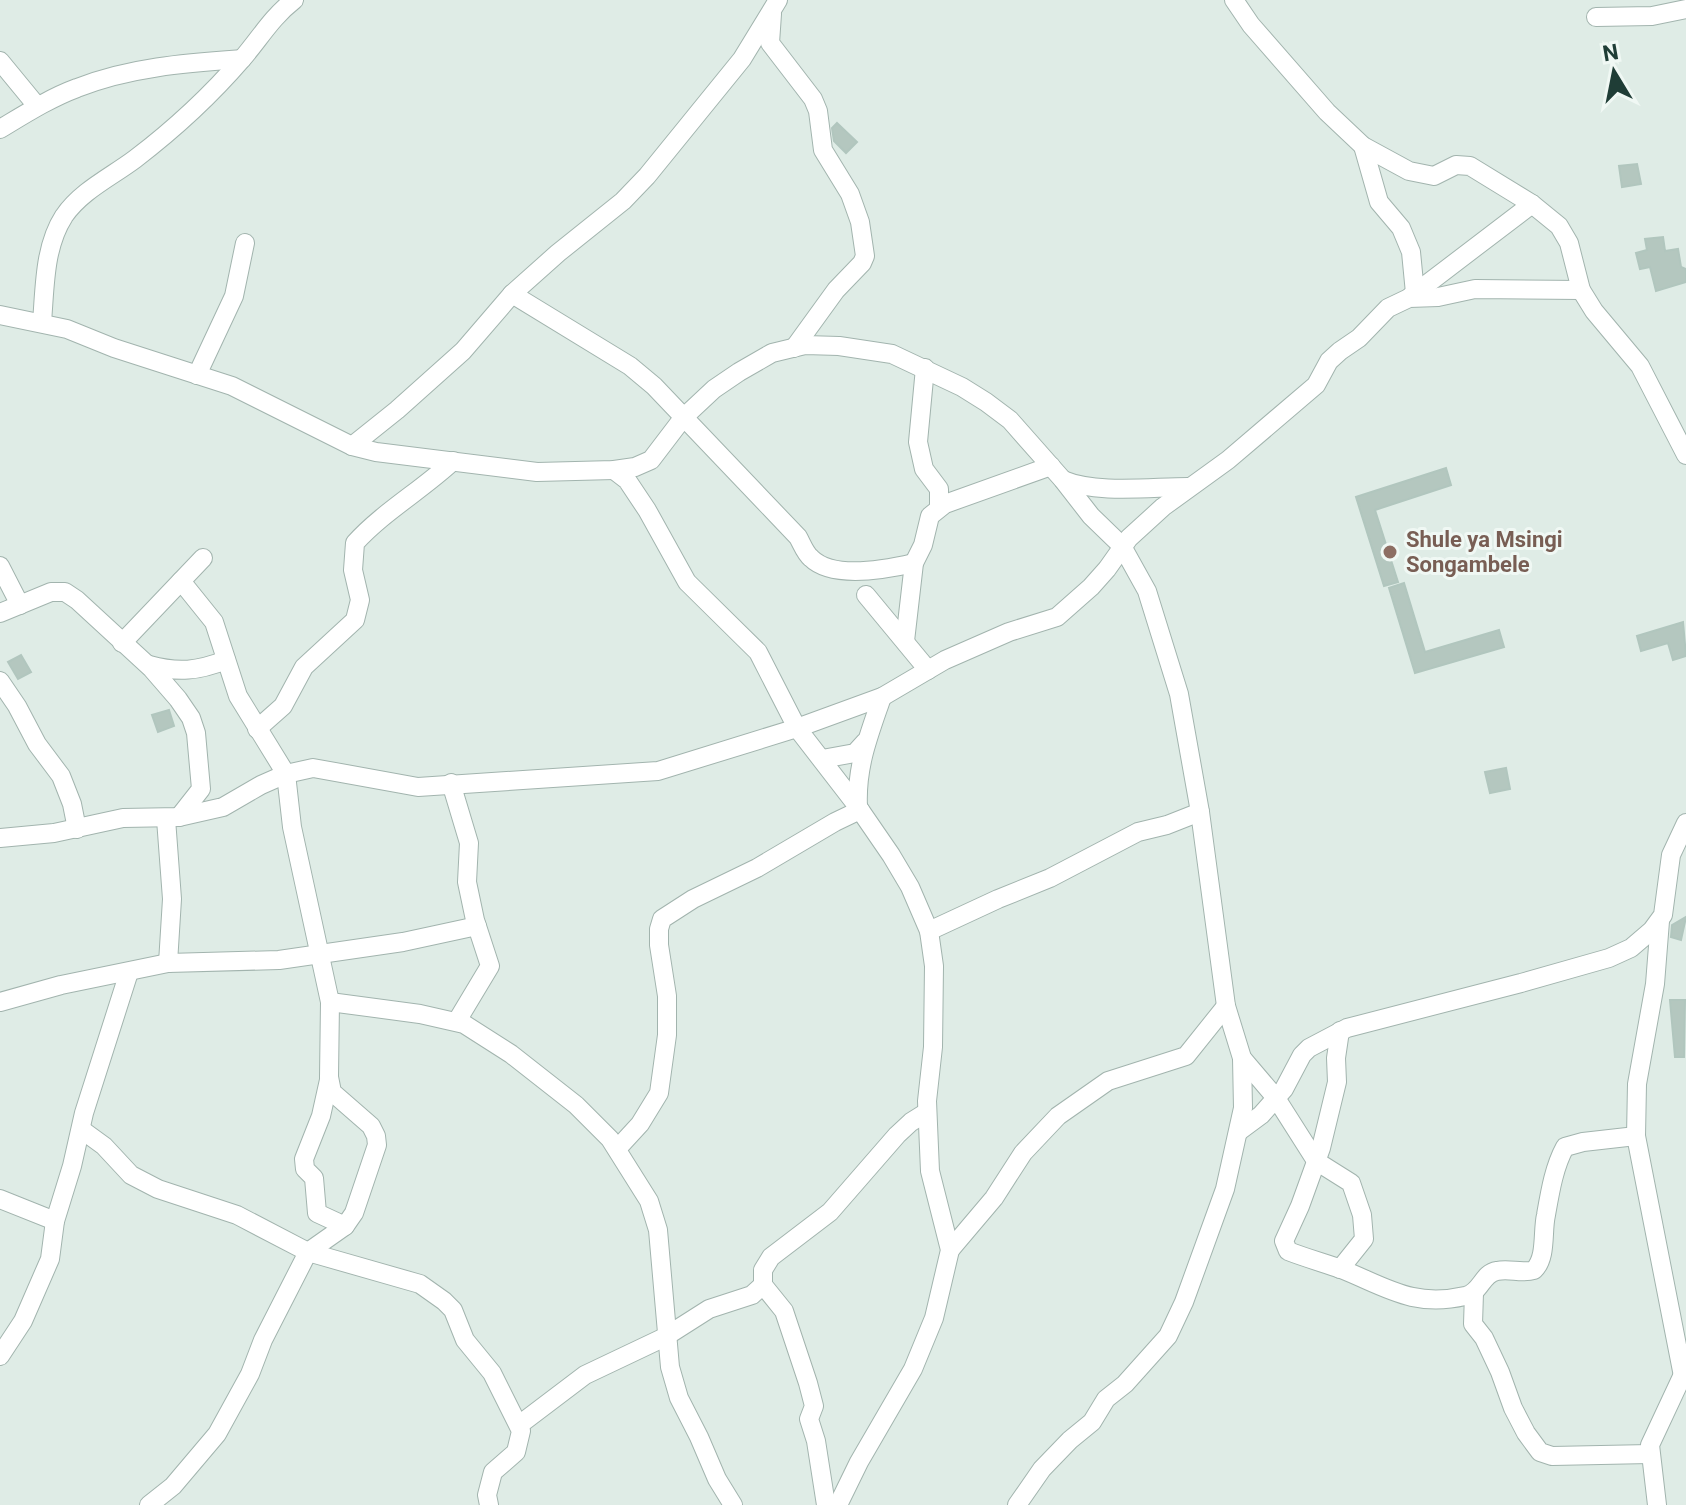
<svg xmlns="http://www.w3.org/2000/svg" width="1686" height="1505" viewBox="0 0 1686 1505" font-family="Roboto,sans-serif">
  <rect width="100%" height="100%" fill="#dfece6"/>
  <g fill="#b4c7bf" stroke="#b1c6be" stroke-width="2">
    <path d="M837,123L857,142L846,153L834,141L832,128Z"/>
    <path d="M1637,164L1641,184L1622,187L1619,166Z"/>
    <path d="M1663,237L1665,251L1678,249L1681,267L1686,269V282L1656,291L1650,267L1640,269L1636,253L1647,250L1645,239Z"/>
    <path d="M1446,468L1451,485L1375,510L1398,582L1384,586L1356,497Z"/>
    <path d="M1404,583L1425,652L1499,630L1504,647L1415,673L1389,588Z"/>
    <path d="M1683,622L1686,656L1673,660L1668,643L1641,651L1637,636Z"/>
    <path d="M21,655L31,672L18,679L8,662Z"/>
    <path d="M169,710L174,726L158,732L152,715Z"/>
    <path d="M1506,768L1510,789L1490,793L1485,772Z"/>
    <path d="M1686,917L1681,940L1671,937L1672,925Z"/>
    <path d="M1670,1000H1685L1684,1057H1675Z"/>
  </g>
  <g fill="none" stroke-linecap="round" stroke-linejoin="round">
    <defs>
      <g id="street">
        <path d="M1234,0L1251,25L1327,112L1363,146L1409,171L1434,176L1456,165L1470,166L1532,204L1559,226L1569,243L1581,290L1594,311L1640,366L1686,455"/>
        <path d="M772,14L770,43L813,99L818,111L823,150L850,194L860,222L865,256L862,263L836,290L794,348"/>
        <path d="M1596,17L1652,16L1686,9"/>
        <path d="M0,61L37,106"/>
        <path d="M0,129C25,114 50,98 77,88C129,67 187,63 242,59"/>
        <path d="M1363,146L1379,202L1401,228L1411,252L1415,293"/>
        <path d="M512,294L630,366L654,386L798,537C802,544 805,553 811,558C833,580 888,569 914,563"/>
        <path d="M1410,297L1532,204"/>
        <path d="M0,315L67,329L114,348L232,386L352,446L376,452L537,472L614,470L635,467L651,460L683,418L714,389L739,372L772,353L805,345L839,346L892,354L962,387L986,402L1010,420L1063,480L1091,516L1122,546L1147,591L1179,694L1200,812L1226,1006L1242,1058L1243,1108L1225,1189L1184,1302L1168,1336L1125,1384L1106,1399L1092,1422L1070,1440L1042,1469L1017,1505"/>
        <path d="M42,322C45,287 44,247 64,216C81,191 111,177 135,159C173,130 211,95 242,59C260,38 272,17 294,0"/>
        <path d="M925,368L918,442L924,469L939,489V507"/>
        <path d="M197,375L234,296L245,243"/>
        <path d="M352,446L397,410L463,351L512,294L558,253L623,201L647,176L742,59L778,0"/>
        <path d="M614,470L627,480L647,510L687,582L758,652L797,728L858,807L891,855L910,887L929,931L934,966L933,1047L927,1101L930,1171L950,1250L934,1318L913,1369L859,1462L838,1505"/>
        <path d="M1063,480C1096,494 1151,487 1188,487"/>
        <path d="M0,566L20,605"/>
        <path d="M866,595L928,670"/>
        <path d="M0,613L51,592H65L77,600L152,669L178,699L191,718L196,733L201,789L179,817"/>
        <path d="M905,641L914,563L923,545L930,516L945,504L1051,466"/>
        <path d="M122,643L203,558"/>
        <path d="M149,665C178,673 198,671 226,660"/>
        <path d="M0,681L17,706L37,744L61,776L72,804L77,829"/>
        <path d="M257,729L283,706L304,667L355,620L360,600L353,570L355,543C383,512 422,490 453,461"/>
        <path d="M822,759L855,753L865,742"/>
        <path d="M451,783L469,843L467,882L475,920L490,966L457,1021"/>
        <path d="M858,807C856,766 869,735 882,697"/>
        <path d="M166,819L172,899L168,963"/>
        <path d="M0,838L54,833L123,818L179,817L223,807L261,785L286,774L313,768L418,787L658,771L797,728L882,697L945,660L1009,632L1057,617L1091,587L1107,569L1129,538L1163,507L1228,460L1316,385L1329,361L1340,351L1359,338L1388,308L1409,298L1438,297L1475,289L1581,290"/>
        <path d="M1660,921L1655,984L1637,1084L1636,1136L1683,1376"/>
        <path d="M929,931L998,899L1050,878L1138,832L1167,825L1200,812"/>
        <path d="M0,1002L61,985L168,963L279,960L403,942L477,926"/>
        <path d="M330,1002L420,1014L464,1024L511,1054L576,1105L610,1139L649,1201L658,1230L670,1367L679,1398L699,1437L717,1479L733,1505"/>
        <path d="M1340,1031L1336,1058L1337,1082L1321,1148L1300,1206L1284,1241L1288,1251C1306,1258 1324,1263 1341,1269C1386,1287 1413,1308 1465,1296C1481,1293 1482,1273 1497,1271C1510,1268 1521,1274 1534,1270C1547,1257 1542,1232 1546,1215C1550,1192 1554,1167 1565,1147L1583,1142L1636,1136"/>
        <path d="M1242,1058L1276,1098L1316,1161L1351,1183L1362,1215L1364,1239L1340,1269"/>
        <path d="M329,1080L321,1116L304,1159L305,1169L314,1178L317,1213L345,1226"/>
        <path d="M82,1130L104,1146L131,1175L158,1189L237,1215L308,1252L420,1284L444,1301L453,1310L465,1340L492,1373L521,1431L516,1452L493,1472L487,1495L489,1505"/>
        <path d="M1238,1132L1261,1115L1284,1089L1302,1055L1309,1048L1347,1028L1521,983L1609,958L1631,948L1652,930L1663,915L1671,855L1686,823"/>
        <path d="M617,1149L640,1124L659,1093L667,1035V996L659,945V929L662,919L693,899L757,868L835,822L860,810"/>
        <path d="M0,1199L55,1221"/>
        <path d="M950,1250L994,1198L1023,1153L1058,1116L1108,1081L1186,1056L1226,1006"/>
        <path d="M1474,1293L1473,1324L1484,1338L1500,1372L1513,1408L1526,1433L1540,1452L1552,1456L1650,1454"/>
        <path d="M0,1356L23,1321L50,1259L55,1221L72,1166L84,1113L129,972"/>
        <path d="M519,1425L585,1375L665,1337L709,1309L752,1295L763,1285"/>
        <path d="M149,1505L173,1486L217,1434L250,1374L263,1340L308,1252L345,1226L354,1213L377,1145L376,1136L371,1126L332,1092L329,1077L330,1002L292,827L286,774L238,696L214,622L181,581"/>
        <path d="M826,1505L816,1441L809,1419L814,1406L808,1383L784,1311L763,1285V1270L771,1257L830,1212L897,1135L911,1122L927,1112"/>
        <path d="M1657,1505L1650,1445L1686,1368"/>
      </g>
    </defs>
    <use href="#street" stroke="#a2b4ae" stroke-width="20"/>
    <use href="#street" stroke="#fff" stroke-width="18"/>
  </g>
  <circle fill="#8d6e63" stroke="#f0f8f4" stroke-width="3" cx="1390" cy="552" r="8"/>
  <g text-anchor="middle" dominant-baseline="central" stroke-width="6" stroke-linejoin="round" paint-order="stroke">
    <g font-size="22" font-weight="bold" fill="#785e54" stroke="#f0f8f4" text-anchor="start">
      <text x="1406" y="539">Shule ya Msingi<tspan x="1406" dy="25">Songambele</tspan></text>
    </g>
  </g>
  <g transform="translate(1614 72) rotate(350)" stroke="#f0f8f4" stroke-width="6" paint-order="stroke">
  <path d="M0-6L14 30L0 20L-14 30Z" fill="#1f3d36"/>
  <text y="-12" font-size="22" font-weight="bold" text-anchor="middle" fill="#1f3d36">N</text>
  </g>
</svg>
